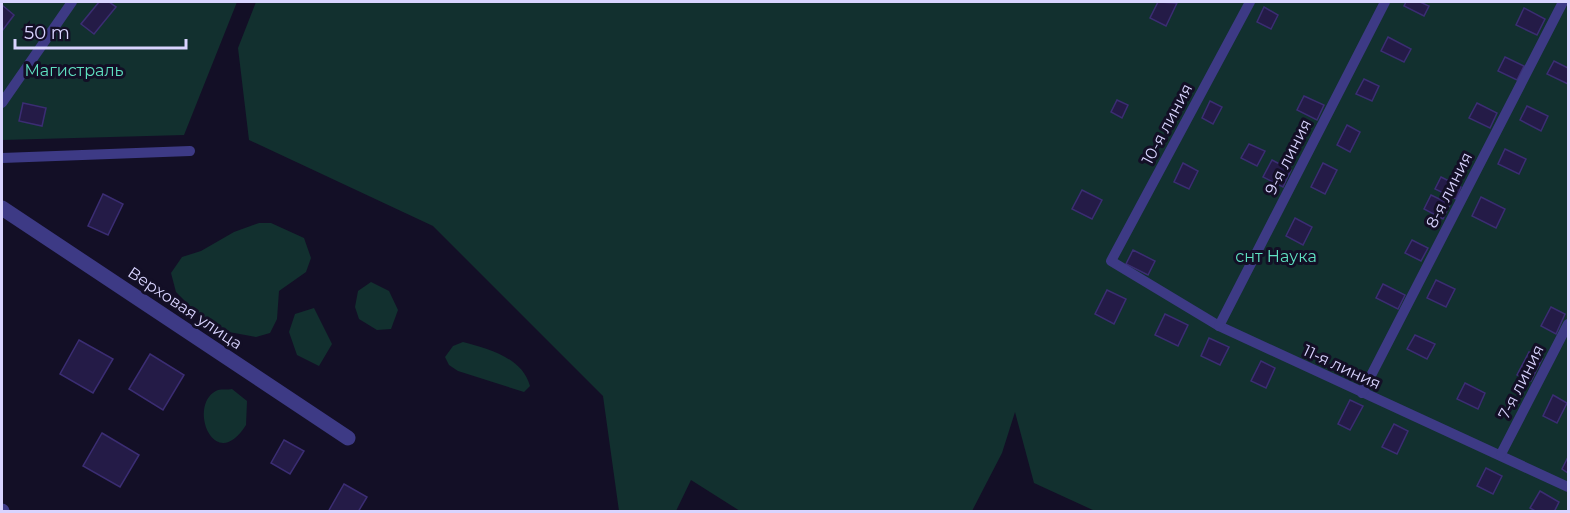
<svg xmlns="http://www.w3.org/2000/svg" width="1570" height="513" viewBox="0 0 1570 513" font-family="Montserrat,sans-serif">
  <rect width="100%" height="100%" fill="#130f26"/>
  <g fill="#12302f">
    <path d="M2,2H237L184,135L2,140Z"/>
    <path d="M256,2H1568V511H1095L1034,483L1015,412L1002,453L972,511H740L691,480L676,511H619L603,396L433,226L249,140L238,48Z"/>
    <path d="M259,223H271L304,238L311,258L306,272L279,291L277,319L270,333L256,337L229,332L199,315L176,292L171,273L182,257L201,251L234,232Z"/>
    <path d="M371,282L389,291L398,310L391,329L377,330L359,319L355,307L358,291Z"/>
    <path d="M314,308L332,344L319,366L297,355L289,332L295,314Z"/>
    <path d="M463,342C488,349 522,357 530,386L524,392L458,371L449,365L445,357L453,346Z"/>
    <path d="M232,389L247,401L246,425C214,476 186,403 218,390C222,389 228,390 232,389Z"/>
  </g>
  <g fill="#241b47" stroke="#3b2d73" stroke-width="1.5">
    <path d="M99,2H109L116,7L94,34L81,24Z"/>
    <path d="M1158,2L1177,3L1166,26L1150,18Z"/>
    <path d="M1406,2H1420L1429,6L1424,16L1404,6Z"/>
    <path d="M2,5L14,15L2,31Z"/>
    <path d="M1264,7L1278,15L1271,29L1257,22Z"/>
    <path d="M1524,8L1545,19L1537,35L1516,25Z"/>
    <path d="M1388,37L1411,49L1404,62L1381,51Z"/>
    <path d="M1505,57L1524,66L1517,80L1498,71Z"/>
    <path d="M1554,61L1568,68V84L1547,74Z"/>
    <path d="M1364,79L1379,86L1372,101L1356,94Z"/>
    <path d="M1304,96L1324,105L1317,120L1297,110Z"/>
    <path d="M1117,100L1128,105L1122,118L1111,112Z"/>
    <path d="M1210,101L1222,107L1213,124L1202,118Z"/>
    <path d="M23,103L46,108L42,126L19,121Z"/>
    <path d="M1477,103L1497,113L1490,128L1469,118Z"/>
    <path d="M1527,106L1548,116L1541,131L1520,120Z"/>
    <path d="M1347,125L1360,132L1350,152L1337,145Z"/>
    <path d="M1249,144L1265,151L1257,166L1241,158Z"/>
    <path d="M1505,149L1526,159L1519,174L1498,164Z"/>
    <path d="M1272,160L1291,170L1283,187L1263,177Z"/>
    <path d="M1183,163L1198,171L1189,189L1174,182Z"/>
    <path d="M1323,163L1337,170L1325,194L1311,187Z"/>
    <path d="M1441,177L1461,187L1456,199L1435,189Z"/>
    <path d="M1082,190L1102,200L1092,219L1072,209Z"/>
    <path d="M103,194L123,204L108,235L88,226Z"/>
    <path d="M1431,195L1450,204L1443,219L1424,209Z"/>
    <path d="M1481,197L1505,209L1496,228L1472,216Z"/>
    <path d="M1295,218L1312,227L1303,245L1286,236Z"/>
    <path d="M1412,240L1428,248L1421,261L1405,253Z"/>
    <path d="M1133,250L1155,261L1148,275L1126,264Z"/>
    <path d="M1436,280L1455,289L1446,307L1427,298Z"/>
    <path d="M1383,284L1405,295L1398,309L1376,298Z"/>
    <path d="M1107,290L1126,299L1114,324L1095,314Z"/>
    <path d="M1551,307L1565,314L1556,334L1541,326Z"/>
    <path d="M1165,314L1188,325L1178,346L1155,335Z"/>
    <path d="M1415,335L1435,344L1427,359L1407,349Z"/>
    <path d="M1209,338L1229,347L1220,365L1201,356Z"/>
    <path d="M79,340L113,359L93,393L60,374Z"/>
    <path d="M1529,352L1542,359L1531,381L1517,375Z"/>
    <path d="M150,354L184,375L163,410L129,389Z"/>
    <path d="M1261,361L1275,368L1266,388L1251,381Z"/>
    <path d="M1465,383L1485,393L1478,409L1457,399Z"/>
    <path d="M1553,395L1567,403L1557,423L1543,416Z"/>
    <path d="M1350,400L1363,406L1350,430L1338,424Z"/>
    <path d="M1394,424L1408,431L1397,454L1382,447Z"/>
    <path d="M102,433L139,455L120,487L83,466Z"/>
    <path d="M284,440L304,451L290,474L271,463Z"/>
    <path d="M1568,457V473L1562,469Z"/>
    <path d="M1486,468L1502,476L1493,494L1477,486Z"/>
    <path d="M344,484L367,497L358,512H328Z"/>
    <path d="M1540,491L1559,502L1554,512H1537L1530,508Z"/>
  </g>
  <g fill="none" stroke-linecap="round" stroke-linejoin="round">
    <g stroke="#3d3a85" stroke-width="10">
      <path d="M1250,2L1111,261L1219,326L1568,487"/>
      <path d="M2,103L72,2"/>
      <path d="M2,158L190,151"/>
      <path d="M1219,326L1385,2"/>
      <path d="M1362,393L1563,2"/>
      <path d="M1501,454L1568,324"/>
    </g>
    <g stroke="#3d3a85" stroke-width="15">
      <path d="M2,208L348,438"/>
      <path d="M2,511V512"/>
    </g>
  </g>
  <g text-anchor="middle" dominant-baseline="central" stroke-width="6" stroke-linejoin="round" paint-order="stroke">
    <g font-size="16" fill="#5fe0c0" stroke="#130f26">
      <text x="74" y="70">Магистраль</text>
      <text x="1276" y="256">снт Наука</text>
    </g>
    <g font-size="16" fill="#d9d4ff" stroke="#130f26">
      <text transform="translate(1167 124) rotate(-62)">10-я линия</text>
      <text transform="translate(1288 157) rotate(-63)">9-я линия</text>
      <text transform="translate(1449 190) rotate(-63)">8-я линия</text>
      <text transform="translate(185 308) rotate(34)">Верховая улица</text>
      <text transform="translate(1342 367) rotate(25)">11-я линия</text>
      <text transform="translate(1521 382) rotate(-63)">7-я линия</text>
    </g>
  </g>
  <rect width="1570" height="513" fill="none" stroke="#d9d4ff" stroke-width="6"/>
  <path d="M15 39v9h171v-9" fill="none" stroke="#d9d4ff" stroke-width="3"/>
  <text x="24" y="39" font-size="18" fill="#d9d4ff" stroke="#130f26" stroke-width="4.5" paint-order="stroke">50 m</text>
</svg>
